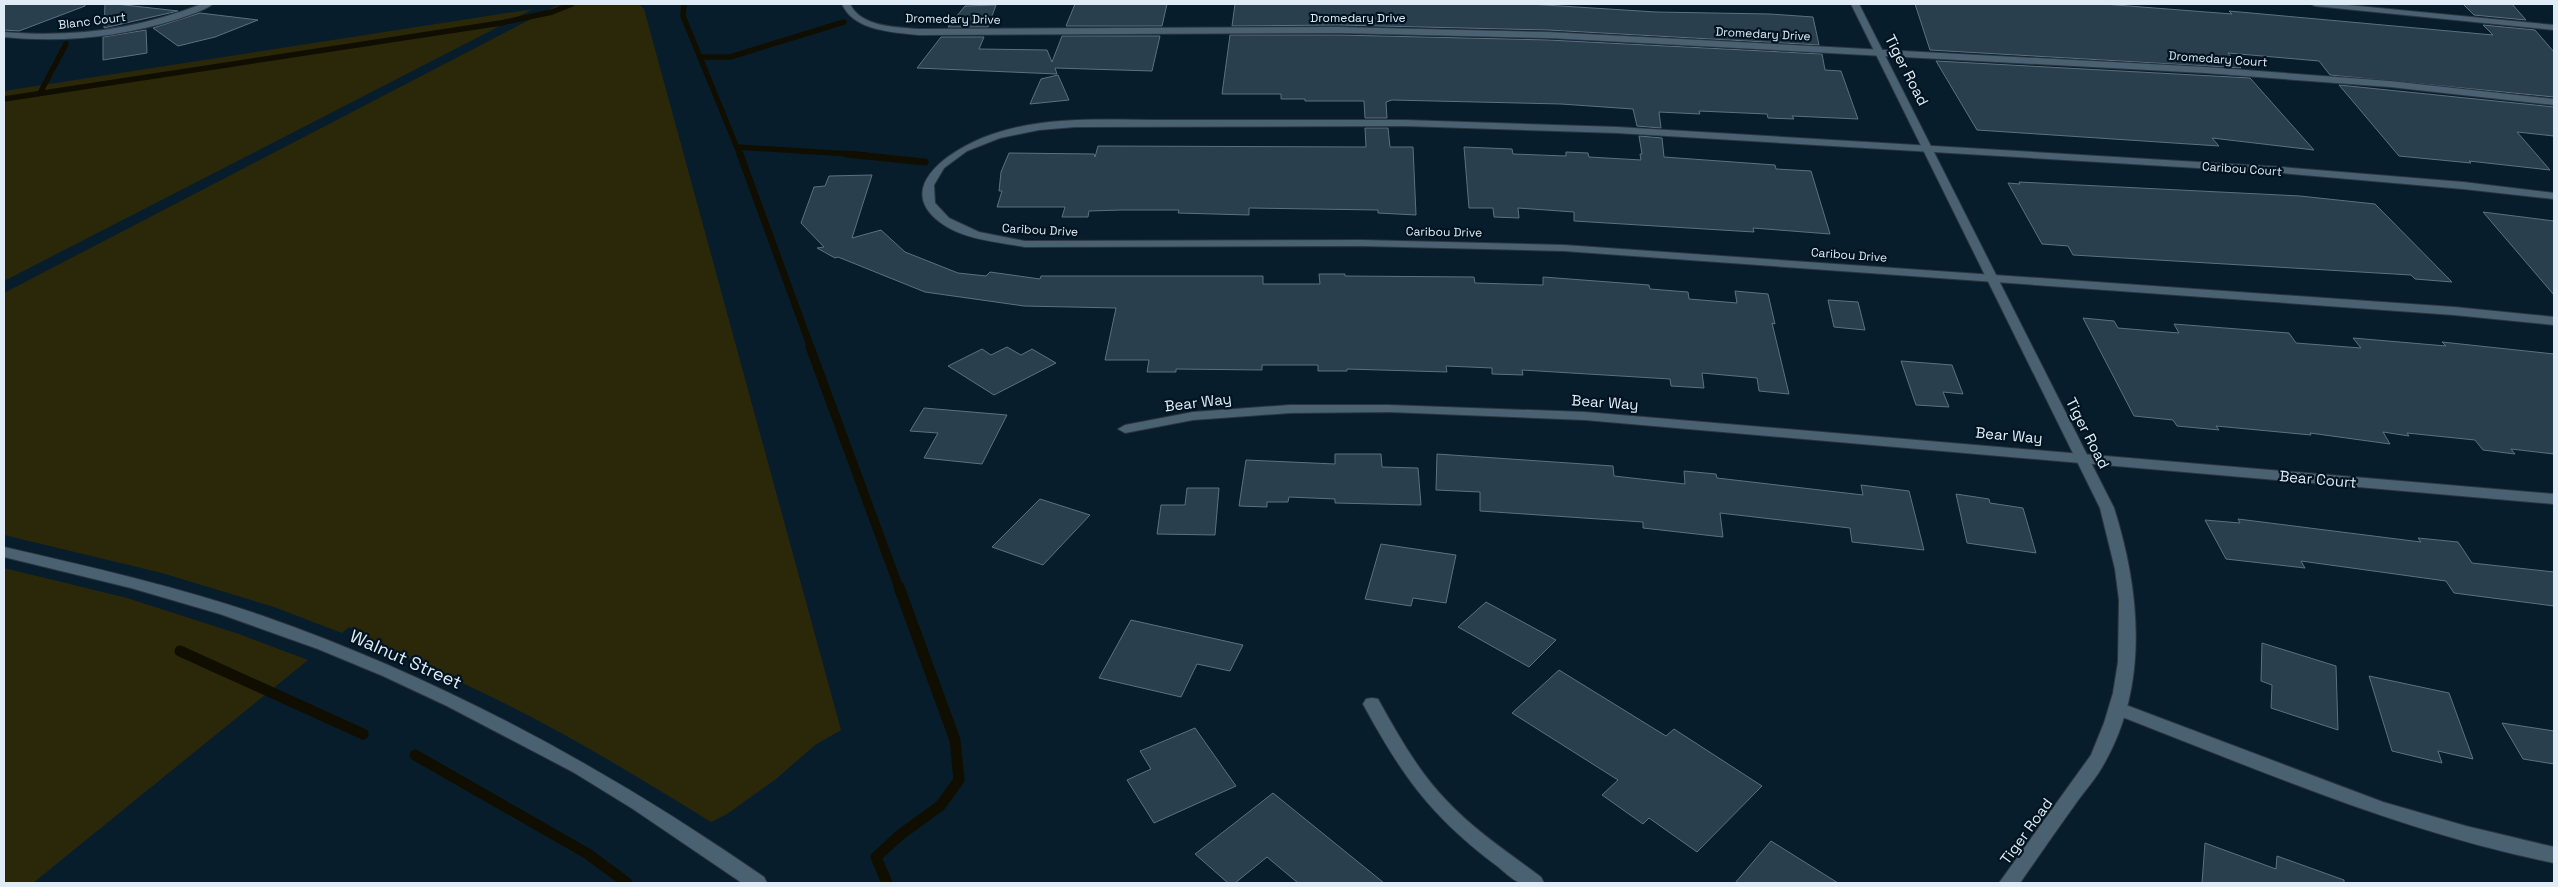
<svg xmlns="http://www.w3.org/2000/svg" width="2558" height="887" viewBox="0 0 2558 887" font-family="'Space Grotesk',sans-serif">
  <rect width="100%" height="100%" fill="#081d2b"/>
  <g fill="#2b2809">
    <path d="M569,4H639L644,9L841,730L815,745L776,779L727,814L711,822C642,779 572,737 500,701C449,676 398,655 349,627L342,633L274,607L162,573L4,535V293L556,6Z"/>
    <path d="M533,9L4,281V91Z"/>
    <path d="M4,568L127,598L239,634L308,660L33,883H4Z"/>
  </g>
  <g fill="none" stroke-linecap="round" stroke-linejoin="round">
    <g stroke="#100e00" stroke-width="5.5">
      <path d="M684,4L683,16L740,155"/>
      <path d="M701,57H730L844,22"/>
      <path d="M40,93L66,44"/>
      <path d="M4,99L501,23L552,12L572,4"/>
      <path d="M737,147L866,155"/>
    </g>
    <g stroke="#100e00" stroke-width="7">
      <path d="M740,154L811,348"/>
      <path d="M846,154L925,162"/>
    </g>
    <path stroke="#100e00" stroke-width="9" d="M810,347L899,588"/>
    <g stroke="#100e00" stroke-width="11">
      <path d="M180,651L363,734"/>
      <path d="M415,755L588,854L627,883"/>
      <path d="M887,883L876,857L900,835L940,806L959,780L955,740L899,587"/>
    </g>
  </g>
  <g fill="#293f4e" stroke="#5a7182">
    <path d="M4,4H85V6L19,31L4,30Z"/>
    <path d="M105,4H116L178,11L104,28Z"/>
    <path d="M1075,4H1167L1162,26H1066Z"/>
    <path d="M1235,4H1529L1656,12L1770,14L1813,17L1819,45L1548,30L1338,25L1232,26Z"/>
    <path d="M1915,4H2103L2232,14L2229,11L2493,35L2483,25L2535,30L2554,52V97L2330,75L2319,61L2228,53L2241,68L1930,50Z"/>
    <path d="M2463,4H2512L2526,20L2474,15Z"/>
    <path d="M996,5L988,27H948L965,6Z"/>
    <path d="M200,13L258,20L215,37L178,46L153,28Z"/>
    <path d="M146,30L147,53L103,60V37Z"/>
    <path d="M1230,35H1338L1548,40L1822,54L1825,70L1841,71L1858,119L1792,116L1794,119L1768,118L1767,114L1699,111L1700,114L1659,112L1661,128L1637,126L1633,109L1561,104L1392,100L1386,102L1387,118H1365L1364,101H1305V99H1281V94H1222Z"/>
    <path d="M1062,36H1160L1152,71L1055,68L1057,74L917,68L941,37H984L979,49L1047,50L1052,62Z"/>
    <path d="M1936,61L2250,78L2314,150L2212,138L2219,146L1977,130Z"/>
    <path d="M1058,75L1069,100L1030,104L1041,79Z"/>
    <path d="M2339,85L2554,107V136L2517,132L2550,170L2469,161L2471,163L2399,156Z"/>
    <path d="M1365,128H1388L1390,147H1413L1416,215L1378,213V210L1249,208V215L1178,213L1179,210H1121L1089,211L1088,217H1062L1065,207H997L1002,191H999L1001,172L1009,153L1094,154L1095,157L1098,146L1366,147Z"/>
    <path d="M1639,136L1662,138L1664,157L1775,165L1776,169L1811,171L1830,234L1753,228L1754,232L1574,221V212L1518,208L1519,218L1494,217L1493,208H1469L1464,147L1512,149L1513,154L1566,156V152L1588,153L1589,157L1641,160L1640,154H1642Z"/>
    <path d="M872,175L852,238L881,230L905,252L958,273L986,276L990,272L1040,279L1041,276H1263V284H1320L1319,274H1345V276L1474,277L1475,283L1543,285V277L1649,285L1650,289L1688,292L1689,299L1737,303L1735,291L1768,294L1775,324L1772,323L1789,394L1759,391L1757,378L1702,373L1704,388L1671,386L1670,379L1522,370L1523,375L1492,374V368L1446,366L1447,372L1347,369V371H1318V365H1262V370L1176,369V372H1147L1149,360H1105L1116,308L1024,306L925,292L838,257L835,258L817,248L824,247L801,223L814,187L825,186L829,176Z"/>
    <path d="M2019,182L2300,196L2375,204L2452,282L2415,279L2411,275L2073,255L2068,246L2042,244L2008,183L2020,184Z"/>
    <path d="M2483,212L2554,221V295Z"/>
    <path d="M1828,300L1858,302L1865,330L1834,327Z"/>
    <path d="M2083,318L2114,321L2118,328L2179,333L2174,324L2289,333L2296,343L2361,348L2353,338L2446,346L2442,342L2554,354V454L2511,449L2515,454L2483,450L2475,440L2407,433L2409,436L2383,432L2390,444L2310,433L2311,435L2216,426L2219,430L2177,426L2173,420L2134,416Z"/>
    <path d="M1007,347L1021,355L1032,349L1056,363L994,395L948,366L982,349L991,355Z"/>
    <path d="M1901,361L1952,365L1963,394L1943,392L1949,407L1916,405Z"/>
    <path d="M924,408L1007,415L982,464L924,458L938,433L910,431Z"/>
    <path d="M1335,454H1381L1382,467L1418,468L1421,505L1335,503V499L1289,497L1288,502H1267V507L1239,506L1246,460L1335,464Z"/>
    <path d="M1437,454L1613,466L1614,476L1685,484L1684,471L1716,474L1717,478L1863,495L1861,485L1909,491L1924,550L1852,542L1850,528L1720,513L1723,537L1643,528V522L1480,511V492L1436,490Z"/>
    <path d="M1187,488H1219L1215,535L1157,534L1161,505H1185Z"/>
    <path d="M1956,494L1989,499L1990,503L2023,508L2036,553L1967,543Z"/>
    <path d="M1040,499L1090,515L1043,565L992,547Z"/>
    <path d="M2238,519L2421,542L2418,538L2458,542L2472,563L2554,572V606L2454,593L2446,581L2301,561L2305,568L2226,559L2205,520L2240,523Z"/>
    <path d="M1381,544L1456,555L1446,603L1413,598L1411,606L1365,599Z"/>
    <path d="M1486,602L1556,640L1529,667L1458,627Z"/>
    <path d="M1131,620L1243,645L1230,671L1197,664L1181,697L1099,678Z"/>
    <path d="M2262,643L2336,666L2338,730L2271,708L2272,685L2261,681Z"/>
    <path d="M1559,670L1666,736L1674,729L1762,786L1697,852L1649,818L1643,824L1602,795L1618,780L1512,713Z"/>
    <path d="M2369,676L2449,693L2473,759L2438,751L2442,763L2392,751Z"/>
    <path d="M2502,723L2554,731V764L2523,759Z"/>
    <path d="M1195,728L1236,786L1154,823L1127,780L1151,769L1140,751Z"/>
    <path d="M1273,793L1384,883H1298L1267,857L1235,883H1228L1195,854Z"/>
    <path d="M1771,841L1838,883H1735Z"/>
    <path d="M2205,843L2276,869L2277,856L2344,880V883H2202Z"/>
  </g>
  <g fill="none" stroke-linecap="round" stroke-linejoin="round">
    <defs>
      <g id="minor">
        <path d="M202,4H213C204,11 189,15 178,19C121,37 63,43 4,37V32C73,38 138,29 202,4Z"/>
        <path d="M842,4H850C861,27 895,27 918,29L1338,27L1548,32L2205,67L2390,81L2554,99V105L2390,87L2205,73L1548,38L1338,33L918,35C892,32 854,31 842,4Z"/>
        <path d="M2311,4H2337L2554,25V30L2315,6Z"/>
        <path d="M1167,120H1405L1617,127L2281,167L2463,182L2554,193V199L2463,189L2281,173L1617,133L1405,126L1075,127L1039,130L1000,138L967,151L944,168L934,185L935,203L949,218L979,232L1025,241L1361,240L1564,245L2454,307L2554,317V325L2454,315L1564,251L1361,246L1025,247C998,242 964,240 941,223C889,185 959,145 993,134C1047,115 1111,120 1167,120Z"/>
        <path d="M1290,405H1389L1585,412L2554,494V504L1585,420L1389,412L1290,413L1193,420L1125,433L1118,429L1125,425L1193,412Z"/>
        <path d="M1372,698L1378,699C1398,735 1418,771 1446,800C1474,830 1509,853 1541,877L1544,883C1537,883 1527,885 1521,883C1512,881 1501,868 1493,863C1429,814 1401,774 1363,704L1366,699Z"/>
        <path d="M2118,702L2383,802L2466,826L2554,847V863C2401,832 2257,769 2112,713L2109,708L2112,703Z"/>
      </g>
      <g id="tertiary">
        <path d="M1851,4H1859L2114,508C2140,590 2149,684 2105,762C2097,778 2084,791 2074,806C2056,831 2038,857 2020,883H1999L2091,755L2104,723L2113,693L2118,662L2119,600L2115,569L2100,508Z"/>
        <path d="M4,547C91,567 179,587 263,616C443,679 608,769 764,877L767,883H742L633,809L573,772L447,706L383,676L318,649L220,614L131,588L4,557Z"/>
      </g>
    </defs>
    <use href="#minor" stroke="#2d3540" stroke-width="2"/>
    <use href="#tertiary" stroke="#2d3540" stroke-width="2"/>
    <use href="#minor" fill="#4a6171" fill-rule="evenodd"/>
    <use href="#tertiary" fill="#4a6171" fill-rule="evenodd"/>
  </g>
  <g text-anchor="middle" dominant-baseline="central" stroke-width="4.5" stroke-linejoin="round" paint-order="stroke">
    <g font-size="12" fill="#dfecf5" stroke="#021421">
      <text x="1358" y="18">Dromedary Drive</text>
      <text transform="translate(953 19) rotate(1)">Dromedary Drive</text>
      <text transform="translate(92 21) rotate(-7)">Blanc Court</text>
      <text transform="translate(1763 34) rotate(3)">Dromedary Drive</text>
      <text transform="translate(2218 59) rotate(4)">Dromedary Court</text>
      <text transform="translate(2242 169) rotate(4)">Caribou Court</text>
      <text transform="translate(1040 230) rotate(3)">Caribou Drive</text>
      <text transform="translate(1444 232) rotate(1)">Caribou Drive</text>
      <text transform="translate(1849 255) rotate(4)">Caribou Drive</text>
    </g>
    <g font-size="15" fill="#dfecf5" stroke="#021421">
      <text transform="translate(1907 70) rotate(63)">Tiger Road</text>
      <text transform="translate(1198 402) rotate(-7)">Bear Way</text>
      <text transform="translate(1605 402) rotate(4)">Bear Way</text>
      <text transform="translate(2088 433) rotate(63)">Tiger Road</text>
      <text transform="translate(2009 435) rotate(5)">Bear Way</text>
      <text transform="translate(2318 479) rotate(5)">Bear Court</text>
      <text transform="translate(2026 831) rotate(-54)">Tiger Road</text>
    </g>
    <g font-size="18" fill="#dfecf5" stroke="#021421">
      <text transform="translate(406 659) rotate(24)">Walnut Street</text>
    </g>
  </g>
  <rect width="2558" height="887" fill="none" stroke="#dfecf5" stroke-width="10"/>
</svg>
